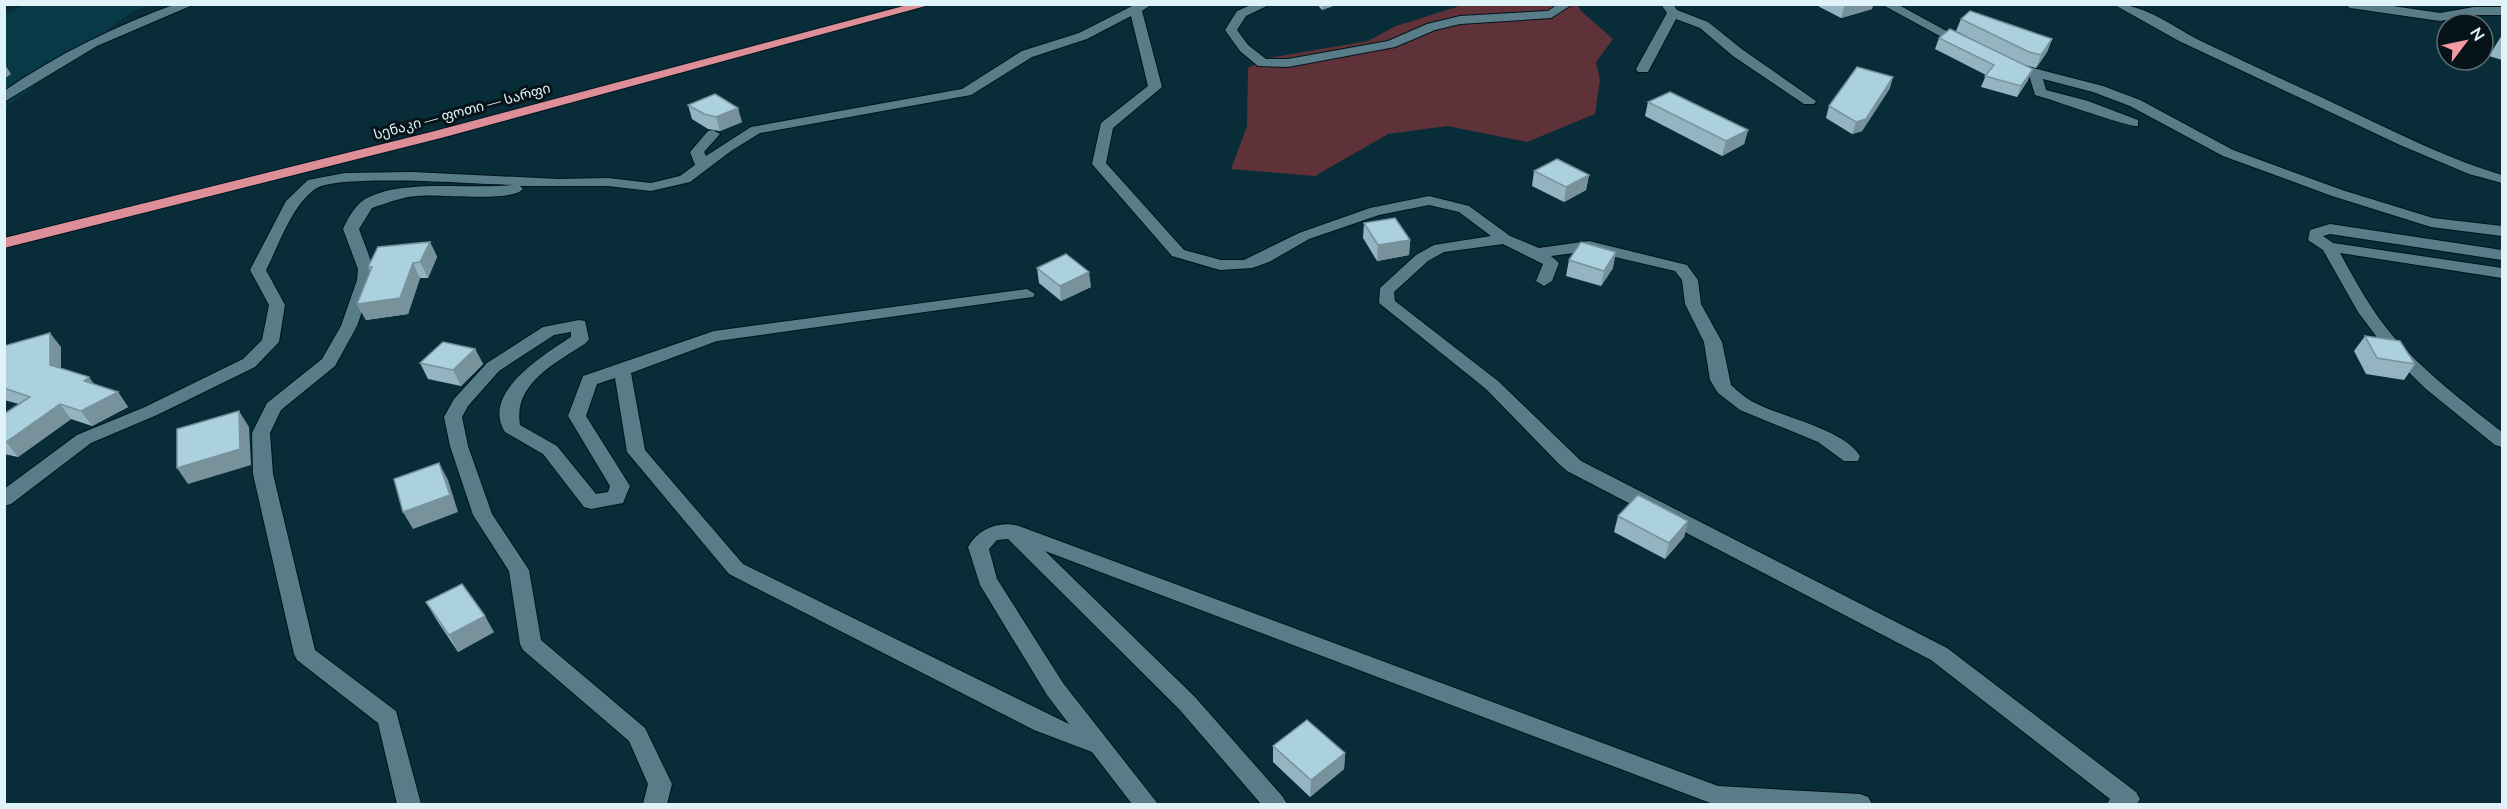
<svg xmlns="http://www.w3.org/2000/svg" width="2507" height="809" viewBox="0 0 2507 809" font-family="Mulish,'Noto Sans Georgian',sans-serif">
  <rect width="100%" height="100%" fill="#092d38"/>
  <path fill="#073946" d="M24,5H153L133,11L5,108V14Z"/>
  <path fill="#5e3238" d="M1463,5H1577L1582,12L1613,39L1596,62L1600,80L1595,114L1527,142L1447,126L1388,134L1315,176L1231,169L1247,126L1248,68L1268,58L1368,41L1396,26Z"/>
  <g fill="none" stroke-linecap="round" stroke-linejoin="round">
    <defs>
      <g id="minor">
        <path d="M176,4H195L97,46L4,102V91C58,54 115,26 176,4Z"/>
        <path d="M1136,4H1152L1142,11L1162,87L1113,128L1106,163L1184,250L1221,260H1244L1299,233L1370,208L1429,196L1469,206L1510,236L1539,248L1589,241L1687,265L1698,280L1701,304L1722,342L1731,385C1738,391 1745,398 1753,402C1781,417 1844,429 1860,456L1858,461H1844L1818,442L1740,410L1718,393L1710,380L1704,342L1685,304L1682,280L1675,271L1589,251L1551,256L1559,263L1552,281L1544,286L1536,281L1543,264L1503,244L1444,252L1428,261L1394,292L1395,301L1498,381L1581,461L1947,648L2136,792L2140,799L2137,804H2107L2110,799L1931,660L1567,471L1558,463L1486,389L1379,303L1380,288L1416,255L1434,245L1491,236L1459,212L1429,205L1379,215L1309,239L1269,262L1252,268L1220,270L1172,256L1092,164L1101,123L1148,86L1131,16L1087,39L1032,57L971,95L760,133L731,151L690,182L651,191L608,186H520L523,189C511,203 439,193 417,196C402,197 387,203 372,208L359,229L374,269L373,280L357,326L335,366L281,410L270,433L273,474L315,650L396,711L421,804H397L378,723L297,660L294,654L253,474L252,433L267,403L322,359L341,326L357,280L358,269L343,229C347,220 353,209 361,202C394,177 471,190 512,185C479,184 337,173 315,189C291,207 280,243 266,270L285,305L279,342L255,367L157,415L91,443L11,504L4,506V489L77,435L145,407L243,359L262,340L269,305L250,270L286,201L308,180L313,179L345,173L412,172L559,179L608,178L651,183L680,176L695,165L690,152L708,131L713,130L720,134L704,152L706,156L751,127L962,89L1022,51L1079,33Z"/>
        <path d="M1253,4H1271L1246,16L1237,30L1248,45L1266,59H1288L1388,41L1427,24L1460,16L1548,11L1558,4H1573L1551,18L1460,24L1435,30L1395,47L1288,67L1258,66L1240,51L1225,30L1237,11Z"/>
        <path d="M1661,4H1673L1677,10L1708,22L1743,50L1816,101L1814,104H1804L1733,56L1700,28L1676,19L1648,72H1638L1636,69L1667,13Z"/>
        <path d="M1881,4H1897L1972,45L1970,48H1962Z"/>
        <path d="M2113,4C2147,4 2175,29 2205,43C2257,68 2310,92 2363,117C2408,138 2454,161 2502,175V183L2469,174L2400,145L2179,41Z"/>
        <path d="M2344,4H2379L2440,13L2474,7H2502V15H2474L2440,21L2350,8Z"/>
        <path d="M2010,62L2103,86L2140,100L2233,150L2342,190L2433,218L2502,226V236L2431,227L2332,196L2223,156L2130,106L2093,92L2043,79L2046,90L2088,101L2138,120V126C2130,128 2051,99 2035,95L2029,75L2005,69L2004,66Z"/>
        <path d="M2330,224L2502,250V260L2330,234L2323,236L2333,243L2502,268V278L2340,253C2356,282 2371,310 2392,335C2424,372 2464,402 2502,432V447L2495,445L2426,389L2388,352L2358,312L2323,250L2308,240L2310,230Z"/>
        <path d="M1027,289L1035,294L1033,297L717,341L631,373L645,450L743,564L1069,724L1047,695L980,585L968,547C978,529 999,520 1019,526L1718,786L1860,794L1868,797L1872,804H1713L1045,551L1195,697L1283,797L1287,804H1261L1179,709L1008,539L997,540L989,549L997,579L1063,683L1158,804H1132L1092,752L1034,730L729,574L627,452L615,378L597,384L586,416L630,486L623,503L591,509L584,507L543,454L505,432C480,393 545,354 571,337V332L554,335L499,371L468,406L462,417L468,446L492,514L529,570L541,640L645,728L672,784L667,804H643L648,784L629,741L523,650L520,644L509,571L473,515L450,446L444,417L454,399L487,363L543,327L579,320L585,321L589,339L586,343C556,363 513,383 520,425L557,446L596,494L608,492L610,486L568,416L583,376L714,331Z"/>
      </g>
      <path id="highway" d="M911,4H933L441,138L4,248V238L431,132Z"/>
    </defs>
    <use href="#minor" stroke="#00141c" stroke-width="2"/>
    <use href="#highway" stroke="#00141c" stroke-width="2"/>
    <use href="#minor" fill="#587c88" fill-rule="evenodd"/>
    <use href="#highway" fill="#dc8f98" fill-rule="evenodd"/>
  </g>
  <g fill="#93b4c0">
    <path d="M1317,4H1338L1322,10Z"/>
    <path d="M1814,4H1873L1872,9L1841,18Z"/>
    <path d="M1961,19L2052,39L2047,52L2036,68L2025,65L2028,80L2017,97L1981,87L1986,75L1935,49L1939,38L2011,59L1956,31Z"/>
    <path d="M2502,35V60L2489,56Z"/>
    <path d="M1890,88L1862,131L1852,134L1826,118L1829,106Z"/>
    <path d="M1648,102L1748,130L1744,144L1722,156L1645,116Z"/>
    <path d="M688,105L742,122L720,131L708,129L692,119Z"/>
    <path d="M1534,171L1589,175L1586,190L1564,202L1532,186Z"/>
    <path d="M1364,223L1410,240L1409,255L1377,261L1363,238Z"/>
    <path d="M430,242L437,257L428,278H420L408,314L366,320L357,304L370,271L368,267Z"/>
    <path d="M1569,260L1613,268L1601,286L1566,276Z"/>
    <path d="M1037,268L1091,287L1061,301L1039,283Z"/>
    <path d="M2365,336L2415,364L2404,380L2366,374L2354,351Z"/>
    <path d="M4,346L61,347V369L94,384L118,392L128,407L92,426L71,419L18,457L4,454V414L19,404L4,400Z"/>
    <path d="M475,349L483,364L461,386L428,379L420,363Z"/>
    <path d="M1618,516L1688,521L1684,537L1665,559L1614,532Z"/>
    <path d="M426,602L494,632L458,652L436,619Z"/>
    <path d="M1273,746L1345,753L1344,769L1310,797L1273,762Z"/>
  </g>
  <g fill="#78929c">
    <path d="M1322,4H1338L1322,10Z"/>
    <path d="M1845,4H1873L1872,9L1841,18Z"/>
    <path d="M2052,39L2047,52L2036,68L2041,55Z"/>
    <path d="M4,63L11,74L4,79Z"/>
    <path d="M2033,69L2028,80L2017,97L2021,86Z"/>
    <path d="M1893,77L1890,88L1862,131L1852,134L1856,122Z"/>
    <path d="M738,108L742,122L720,131L716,117Z"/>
    <path d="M1748,130L1744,144L1722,156L1726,141Z"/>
    <path d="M1589,175L1586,190L1564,202L1566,187Z"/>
    <path d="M1410,240L1409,255L1377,261L1378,245Z"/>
    <path d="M430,242L437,257L428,278L420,262Z"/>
    <path d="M1616,252L1613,268L1601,286L1604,271Z"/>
    <path d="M413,263L420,278L408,314L366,320L357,304Z"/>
    <path d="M1089,272L1091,287L1061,301L1060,286Z"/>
    <path d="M50,333L61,347V380L50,365Z"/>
    <path d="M475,349L483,364L461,386L453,370Z"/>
    <path d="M89,377L100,392L84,381Z"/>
    <path d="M118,392L128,407L92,426L81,411Z"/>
    <path d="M60,404L71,419L18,457L6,442Z"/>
    <path d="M239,411L249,427L251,465L188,484L177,468Z"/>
    <path d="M439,463L448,480L458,512L413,529L403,512Z"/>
    <path d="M1688,521L1684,537L1665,559L1669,543Z"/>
    <path d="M485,616L494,632L458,652L449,635Z"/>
    <path d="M1345,753L1344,769L1310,797L1311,780Z"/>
  </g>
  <g fill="#abd1df" stroke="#78929c" stroke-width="1.5">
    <path d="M1970,11L2052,39L2041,55L2029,52L1961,19Z"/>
    <path d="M1950,29L2033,69L2021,86L1985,76L1994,65L1939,38Z"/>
    <path d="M1857,67L1893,77L1866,119L1856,122L1829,106Z"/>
    <path d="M1670,92L1748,130L1726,141L1648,102Z"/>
    <path d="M715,94L738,108L716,117L704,114L688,105Z"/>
    <path d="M1557,159L1589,175L1566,187L1534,171Z"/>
    <path d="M1395,218L1410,240L1378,245L1364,223Z"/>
    <path d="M430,242L420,262L413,263L400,298L357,304L372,267H368L378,247Z"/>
    <path d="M1581,242L1616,252L1604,271L1569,260Z"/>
    <path d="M1066,254L1089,272L1060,286L1037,268Z"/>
    <path d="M50,333V365L89,377L84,381L118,392L81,411L60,404L6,442L4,441V414L30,397L4,388V346Z"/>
    <path d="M2365,336L2400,341L2415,364L2377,358Z"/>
    <path d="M443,342L475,349L453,370L420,363Z"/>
    <path d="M239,411L240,449L177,468V429Z"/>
    <path d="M439,463L450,495L403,512L394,479Z"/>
    <path d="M1638,495L1688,521L1669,543L1618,516Z"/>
    <path d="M462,584L485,616L449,635L426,602Z"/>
    <path d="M1307,720L1345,753L1311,780L1273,746Z"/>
  </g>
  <g text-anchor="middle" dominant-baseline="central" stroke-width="6" stroke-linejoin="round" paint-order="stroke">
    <g font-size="14" fill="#e0f3f9" stroke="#061318">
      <text transform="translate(462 111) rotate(-15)">სენაკი — ფოთი — სარფი</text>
    </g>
  </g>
  <rect width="2507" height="809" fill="none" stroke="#e0f3f9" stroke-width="12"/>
  <g transform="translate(2465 42) rotate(58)"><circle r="28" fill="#061318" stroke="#5d6d72" stroke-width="1.5"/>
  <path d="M0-4.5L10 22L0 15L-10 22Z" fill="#f49aa5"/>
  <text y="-9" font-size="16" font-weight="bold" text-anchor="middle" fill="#e0f3f9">N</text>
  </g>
</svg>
